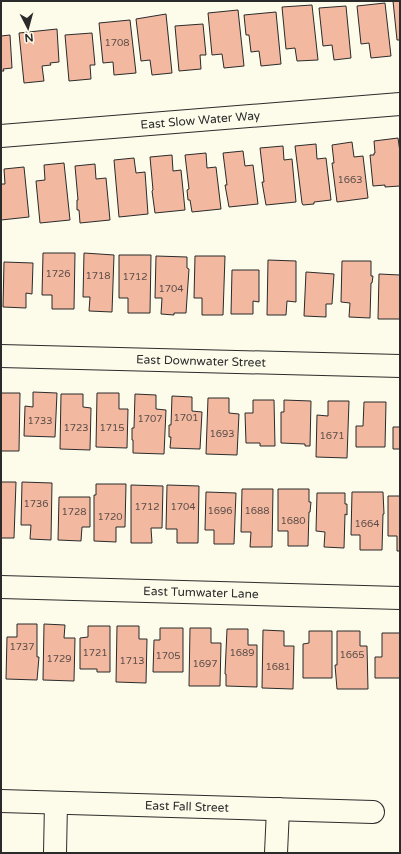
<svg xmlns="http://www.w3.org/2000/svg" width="401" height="854" viewBox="0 0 401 854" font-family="'Varela Round',sans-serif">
  <rect width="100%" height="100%" fill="#fdfbea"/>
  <g fill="#f2b8a0" stroke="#2b2b2b">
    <path d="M393,1H400V40H397Z"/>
    <path d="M385,3L391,56L371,58L369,43L361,44L357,6Z"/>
    <path d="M312,5L318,60L297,61L295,48L286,49L282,7Z"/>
    <path d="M346,6L351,58L334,60L332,45L323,46L319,8Z"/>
    <path d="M238,10L244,66L224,68L222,54L212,55L208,13Z"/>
    <path d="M276,12L281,64L261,66L259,51L251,52L249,35H246L244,15Z"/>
    <path d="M166,14L172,73L152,75L150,60L141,61L136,19Z"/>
    <path d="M130,20L136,73L114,75L113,62L103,63L99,23Z"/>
    <path d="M203,24L206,55H200L201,69L179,71L175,26Z"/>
    <path d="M57,29L59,62L50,63L51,65L42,66L44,81L24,83L19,33Z"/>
    <path d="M92,33L95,65H90L91,79L69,81L65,35Z"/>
    <path d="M10,35L12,68L3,69L4,71H1V36Z"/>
    <path d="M398,138L400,152V186L385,187V185L373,186L370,155H374V153H375L374,141Z"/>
    <path d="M352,142L354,157L363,156L368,198L337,202L332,163H334L332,145Z"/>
    <path d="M316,144L317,159L326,158L331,200L314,202V204L303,205L302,203L295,146Z"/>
    <path d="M283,146L284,160L292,159L296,202L266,205L262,182H264L260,148Z"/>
    <path d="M243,151L245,166L253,165L258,204L229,207L225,185H227L223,153Z"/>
    <path d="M206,153L207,168L216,167L221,209L192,212L190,200H188L187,190L189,189L185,155Z"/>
    <path d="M172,155L173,171L181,170L185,210L155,213L152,191L153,190L150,157Z"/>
    <path d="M134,158L136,173L145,172L148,214L119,217L114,160Z"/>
    <path d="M64,163L70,220L40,223L36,181L45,180L44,165Z"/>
    <path d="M95,164L96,179L106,178L110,220L80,223L79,210H77V200H78L75,166Z"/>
    <path d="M24,167L29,217L1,220V184H5L4,169Z"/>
    <path d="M43,253H75L74,309H52V295H42Z"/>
    <path d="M84,253L114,255L112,312L89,311L90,297H83Z"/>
    <path d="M119,255H151L150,313H128V298H119Z"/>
    <path d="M156,256L187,257V268L189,269L186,313H174V315L161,314L162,298H155Z"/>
    <path d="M195,256H225L223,315H202V298H194Z"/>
    <path d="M268,260L296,261V302L287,301L286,315H267Z"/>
    <path d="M342,261H371V276H373L372,283H371L370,318L349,317L350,303L341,302Z"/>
    <path d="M4,262L33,263L32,294L26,293V308L3,307Z"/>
    <path d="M232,270H259V302L253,301V314H231Z"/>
    <path d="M306,272L334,274L332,304H326V317L304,316Z"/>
    <path d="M379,274L400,275V319H378Z"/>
    <path d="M33,392L57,393L55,437L24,436L25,406L33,407Z"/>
    <path d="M1,393H20L19,451H1Z"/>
    <path d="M97,393H119V409H128L127,448L96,447Z"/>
    <path d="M61,394H83V407L91,408L90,450L60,449Z"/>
    <path d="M135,394L156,395V409L166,410L164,454L133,453V440H132V428H134Z"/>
    <path d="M172,396L192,397V411L202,412L200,449L170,448L171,437H169V425H171Z"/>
    <path d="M208,398H229V413L239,414L237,455L206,454Z"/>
    <path d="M253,400H274L275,446H260V443H246L245,413H253Z"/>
    <path d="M284,400L311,401L310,446H305V444L281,443V412H284Z"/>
    <path d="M328,401H349L347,458L316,457L317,415L328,416Z"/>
    <path d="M364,402H386L385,447H356V426H363Z"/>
    <path d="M400,404V449H393V427H400Z"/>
    <path d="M1,482H16L14,538H1Z"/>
    <path d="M22,482L52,483L51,540L30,539L31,525H21Z"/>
    <path d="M96,484H126L125,527H116V542L94,541V495H96Z"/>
    <path d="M131,485L163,486L162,528H151L152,543H131Z"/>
    <path d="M167,485L199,486L198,543H177V529H166Z"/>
    <path d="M242,489H273L272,547H250L251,532H241Z"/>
    <path d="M278,489H309V502H311L310,512H309L308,546H288V531H278Z"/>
    <path d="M206,492L236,493L234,544H214V530H205Z"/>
    <path d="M352,492H383L384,514H383L382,550H360V535H351Z"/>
    <path d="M317,493H345V504H347V515L345,514L344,548L324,547L325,532L316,531Z"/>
    <path d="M388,496H400V551H397V536H388Z"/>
    <path d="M59,497H90V527H82L81,541L58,540Z"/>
    <path d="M17,624H37V657H39L37,680L6,679L7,637H17Z"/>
    <path d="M44,624L65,625L64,638H75L74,681L43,680Z"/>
    <path d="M88,626H110V672H97V669H80V638L88,637Z"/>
    <path d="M117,626H139V639H147L146,683L116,682Z"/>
    <path d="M160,628H183V672H153L154,640H160Z"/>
    <path d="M190,628H211V643H221L220,686H189Z"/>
    <path d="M227,629H248V645H257V687L226,686V674H225Z"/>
    <path d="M263,630L284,631V646H294L293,689L262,688Z"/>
    <path d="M309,631H332V678H303V644L309,643Z"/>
    <path d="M337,631H360V646H367L368,689H337L335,665H337Z"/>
    <path d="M382,633H400V678H375V657H382Z"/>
  </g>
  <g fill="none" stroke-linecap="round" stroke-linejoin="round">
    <defs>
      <g id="minor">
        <path id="s1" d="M1,136L400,104"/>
        <path id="s2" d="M1,356L400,366"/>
        <path id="s3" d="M1,587L400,598"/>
        <path id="s4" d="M1,801L373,812"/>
        <path d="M55,853L56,803"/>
        <path d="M276,853L278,809"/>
      </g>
    </defs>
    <use href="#minor" stroke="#2b2b2b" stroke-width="24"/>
    <use href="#minor" stroke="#fdfbea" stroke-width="22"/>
  </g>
  <g text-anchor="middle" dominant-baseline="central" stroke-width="3" stroke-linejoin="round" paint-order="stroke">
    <g font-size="10" fill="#5d4e48">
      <text x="117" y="43">1708</text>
      <text x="350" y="180">1663</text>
      <text x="58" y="274">1726</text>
      <text x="98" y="276">1718</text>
      <text x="135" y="277">1712</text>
      <text x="171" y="289">1704</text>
      <text x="186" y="418">1701</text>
      <text x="150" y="419">1707</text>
      <text x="40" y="421">1733</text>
      <text x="76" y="428">1723</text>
      <text x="112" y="428">1715</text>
      <text x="222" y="434">1693</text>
      <text x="332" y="436">1671</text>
      <text x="36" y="504">1736</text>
      <text x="147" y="507">1712</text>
      <text x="183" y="507">1704</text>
      <text x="220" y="511">1696</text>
      <text x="257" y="511">1688</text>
      <text x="74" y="512">1728</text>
      <text x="110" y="517">1720</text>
      <text x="293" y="521">1680</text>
      <text x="367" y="524">1664</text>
      <text x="22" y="647">1737</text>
      <text x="95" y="653">1721</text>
      <text x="242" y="653">1689</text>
      <text x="352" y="655">1665</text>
      <text x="168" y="656">1705</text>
      <text x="59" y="659">1729</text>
      <text x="132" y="661">1713</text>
      <text x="205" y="664">1697</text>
      <text x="278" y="667">1681</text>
    </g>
    <g font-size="12" fill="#2b2b2b" stroke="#fdfbea">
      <text stroke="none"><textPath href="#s1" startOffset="200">East Slow Water Way</textPath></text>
      <text stroke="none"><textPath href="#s2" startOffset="200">East Downwater Street</textPath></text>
      <text stroke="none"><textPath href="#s3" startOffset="200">East Tumwater Lane</textPath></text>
      <text stroke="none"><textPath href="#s4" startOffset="186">East Fall Street</textPath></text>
    </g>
  </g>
  <rect width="401" height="854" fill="none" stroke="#2b2b2b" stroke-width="4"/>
  <g transform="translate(28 28) rotate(174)" stroke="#fdfbea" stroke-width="3" paint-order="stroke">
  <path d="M0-3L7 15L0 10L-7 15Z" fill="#2b2b2b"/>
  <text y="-6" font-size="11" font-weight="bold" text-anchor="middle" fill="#2b2b2b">N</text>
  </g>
</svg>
